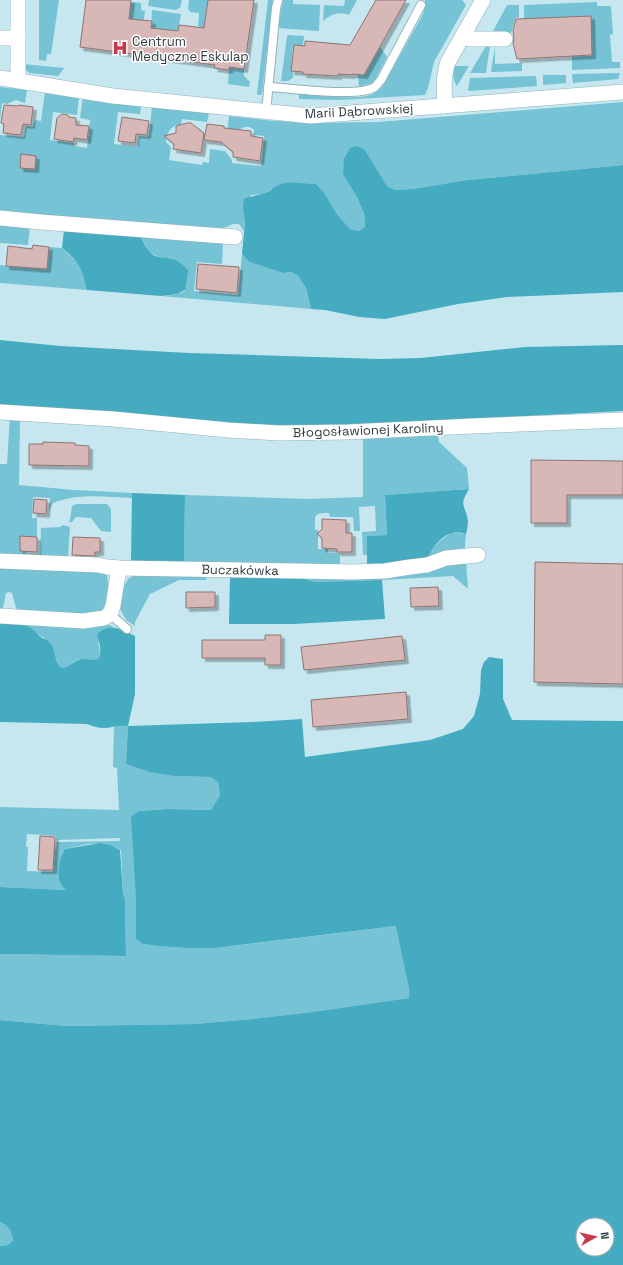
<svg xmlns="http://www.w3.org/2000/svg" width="623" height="1265" viewBox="0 0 623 1265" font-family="'Space Grotesk',sans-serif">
  <defs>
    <filter id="shadow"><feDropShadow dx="3.5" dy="3.5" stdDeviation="0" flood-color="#0004"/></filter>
  </defs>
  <rect width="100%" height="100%" fill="#c6e7ef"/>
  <g fill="#75c3d4" fill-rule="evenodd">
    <path d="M39,0H59L51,54H47L46,61L39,60Z"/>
    <path d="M149,0H182L180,8L175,10L148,6Z"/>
    <path d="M189,0H208L204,28L198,26L199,13L190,12L188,8Z"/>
    <path d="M268,0H273L262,93L261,95H258L257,94Z"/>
    <path d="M283,0H293V4L320,5L319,30L318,31L278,28Z"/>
    <path d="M345,0H357L349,15C339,11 331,14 323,21L324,5L344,6Z"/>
    <path d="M425,0H462L466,5L434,62L428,88L425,95L339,100L299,99V94C317,95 357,101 373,94C377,92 380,89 383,86L423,14L425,6Z"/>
    <path d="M131,2L141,3V10L145,11L143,27L123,17H129Z"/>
    <path d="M597,2V6H611L613,34L610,35L612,62H620V68L572,70V56H592L591,16L524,19V5Z"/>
    <path d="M507,5H519V17L516,18L515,19L511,33H492Z"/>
    <path d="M152,10L181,14L178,31L151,28Z"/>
    <path d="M288,35L304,36L303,45H293L291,70L293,71V78L288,81H281L287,36Z"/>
    <path d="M486,46H490L486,73H470Z"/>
    <path d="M380,47L387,57L375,80L372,83L359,87L358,74L364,75Z"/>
    <path d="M495,47V64L522,63V71L492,72L491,71Z"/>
    <path d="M23,64L64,68L58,76L29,73L25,69Z"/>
    <path d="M455,66H469L457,86C453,80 452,73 455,66Z"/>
    <path d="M229,67L244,69V76L250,82L249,87L228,84Z"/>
    <path d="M620,73L618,79L573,83L572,74Z"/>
    <path d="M543,75H566V83L543,85Z"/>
    <path d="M536,76L537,86L470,91L468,90L470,78Z"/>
    <path d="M0,87L27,90L25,103L16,100L7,104L2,103L0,120Z"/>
    <path d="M45,92L79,97L77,115L53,112L50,140L74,143V146L87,148L90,120L80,118L83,97L141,105L140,114L118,112L114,144L138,147L139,136L146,137L149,135L152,106L209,113L207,122L182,119L181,125H176C169,129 167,134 166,142L171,147L169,160L202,165L203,162L209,163L210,149L225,151L232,160V163L261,166L264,136L254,135V130C244,120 233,135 226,142L229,116L274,121H279L310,123L378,122L623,102V165L468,180L412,189L395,190L387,186L365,150L356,195L365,216V227L359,231L350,229L337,214L325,194L316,184H281L263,194L251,195L243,210L245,222L244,231L239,224H233L219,230L0,215V135L24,137L26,126L33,127L35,120L41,121Z"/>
    <path d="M0,223L30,227L28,245L0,243Z"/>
    <path d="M141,236L223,243L222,264L197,262L194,291L238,295L242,254L249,262L283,273L291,272L298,276L306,288L311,309L161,296C168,295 182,296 186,289C187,286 187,281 187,279L171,258C152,258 148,252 141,236Z"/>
    <path d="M49,247L62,248L79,264L84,277L87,290L0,283V265L47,269Z"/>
    <path d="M10,415L20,416L19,485L74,490L132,493V498C106,497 78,493 53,503L49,511L50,498L33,497L32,518H37V537H20V551H26L23,558L0,557V464H7Z"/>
    <path d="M415,434L438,436L439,442L467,468L469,489L385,495L387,535L367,536V555H363L362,532L376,531L375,506L359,507L360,531H354L353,517H330L329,513C313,513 315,515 315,530H318V549H328V553H340V565L184,563L185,495L307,499L363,497V441L362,436Z"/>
    <path d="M77,504H107L111,509V532L101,531L91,518L76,517L71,523L69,521C72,516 70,511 73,505Z"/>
    <path d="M63,525L70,527L68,556L40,555L41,528L60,527Z"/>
    <path d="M451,533H457L466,534L465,547L468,589L453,576L382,580L315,582L288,574H372L435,571L437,564L428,558C433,547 440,540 451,533Z"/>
    <path d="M0,564L99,569L107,574C109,587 109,602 100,613L93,615L19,613L16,608L12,593L9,592L6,593L3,608L0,610Z"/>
    <path d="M203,572L207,580H179L150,594L135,622V626L126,620L119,607L124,586L128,579L136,574Z"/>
    <path d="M18,622L104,623L114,627L106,628L98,642C100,649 101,654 98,659C91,661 86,657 78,660C70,662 71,667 61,668C55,660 54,650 48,642C46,638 23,625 18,622Z"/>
    <path d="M123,724L128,726L126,764L175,776L210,777L218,782L220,795L211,810L168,809L139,811L136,898V939L143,944L157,946L186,948H216L397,926L409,989V998L312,1012L252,1019L195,1024L66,1026L0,1020V954L126,956L125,900L123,893L121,850C98,839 88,844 65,849L62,853L59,875L66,890L0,887V807L119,810L117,768L113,767L114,727ZM27,834L56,836V840L120,838V841L57,842L56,849H54L53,872L27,871L28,847H26Z"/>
    <path d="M0,1222C9,1225 12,1232 13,1242L8,1245L0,1246Z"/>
  </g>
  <g fill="#45abc0" fill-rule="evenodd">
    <path d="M357,146L365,150L387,186L395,190L412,189L468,180L623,165V292L507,297L458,304L385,319L359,317L325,310L311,309L306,288L298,276L291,272L283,273L249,262L242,254L245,222L243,210L244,199C250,196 255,196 262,194C269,193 274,186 281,184C289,181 307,184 316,184L325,194L337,214L350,229L359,231L365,227V216L356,195L343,174L344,159L350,148Z"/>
    <path d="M64,230L141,236C143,242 146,248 151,253C156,259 165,256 172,259C179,261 183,265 188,270L186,289L178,294L161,296L87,290C82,269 80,262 62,248Z"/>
    <path d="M0,340L60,346L189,353L379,359L421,358L525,347L623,345V411L275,429L0,408Z"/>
    <path d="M469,489C458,507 466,505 468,521C468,525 467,530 466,534C462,533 457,532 453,533C441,535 432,549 428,558L407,563L367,564V536L387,535L385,495Z"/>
    <path d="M132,493L185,495L184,563L131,562Z"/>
    <path d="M230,574H288L315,582L382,580L385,619L293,624H229Z"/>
    <path d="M0,619L18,622L31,628L42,638L47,640L52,645L57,662L61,668C71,667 71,662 79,660C86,657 91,661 98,659C103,652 99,643 97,635C109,621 121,630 135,636V694L128,726L252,722L302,719L305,757L430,740L463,729L474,716L480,694L481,670L484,662L489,657L503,659V699L512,720L623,721V1265H0V1246L8,1245L13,1241C12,1232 9,1225 0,1222V1020L66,1026L195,1024L252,1019L312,1012L409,998V989L396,926L216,948H186L157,946L143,944L136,939V898L131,817L139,811L168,809L211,810L220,795L218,782L210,777L175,776L150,772L126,764L128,726C119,724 112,728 104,728C98,728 92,726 87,724L0,722ZM583,1225H607V1249H583Z"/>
    <path d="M100,843L110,845L120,850L123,893L125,900L126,956L0,954V887L66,890C64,888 61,885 60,882C57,874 60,855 65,849Z"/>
  </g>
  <g fill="#d7b8b7" stroke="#8f7271" filter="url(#shadow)">
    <path d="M86,0H131L129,19L152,21L151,28L178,31L179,25L204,28L208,0H254L244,69L229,67V70L214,68L215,65L80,47Z"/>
    <path d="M376,0H406L364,75L352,74V75L338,74V76L303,74V72L291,71L294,45L305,46V41L350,45Z"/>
    <path d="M591,16L592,55L517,59L513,43L514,39L513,30L516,19Z"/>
    <path d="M4,105L18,106L19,105L33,107L31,125L23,124L21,135L3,133L4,124L1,123Z"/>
    <path d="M62,114L68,115L69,117L76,118V125L89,126L87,140L74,138L73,142L54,139L57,118Z"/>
    <path d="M122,117L149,121L147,135L136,134L135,143L118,141Z"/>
    <path d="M187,123H191L204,133L201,153L173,149L174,144L164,136L176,133V126Z"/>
    <path d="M207,124L224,126V128L251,131V136L263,138L260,161L233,157V152L221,142L204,140Z"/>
    <path d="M21,154L36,156L35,169L20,168Z"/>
    <path d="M33,245L49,247L47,269L6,266L8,246L32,249Z"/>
    <path d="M198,264L239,267L237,293L196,289Z"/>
    <path d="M43,442L75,443V445L89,446V466L29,465V444H43Z"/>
    <path d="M531,460L623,461V495H567V523H531Z"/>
    <path d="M34,499L47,500L46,514L33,513Z"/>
    <path d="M322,519L346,520V533H352V552H337V549L322,548V538L317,534L322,529Z"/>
    <path d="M20,536L37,537V552L20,551Z"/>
    <path d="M73,537L100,538V552H95V556L72,555Z"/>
    <path d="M535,562L623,564V684L534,682Z"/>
    <path d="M438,587L439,606L411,607L410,588Z"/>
    <path d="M186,592H215V607L186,608Z"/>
    <path d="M265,635H281V665H265V658H202V640H265Z"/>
    <path d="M402,636L405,660L304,670L301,647Z"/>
    <path d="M406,692L408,719L313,727L311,700Z"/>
    <path d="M40,836L55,837L53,870H38Z"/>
  </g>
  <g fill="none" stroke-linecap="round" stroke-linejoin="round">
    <defs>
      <g id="lane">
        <path d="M268,87C291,88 357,98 375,87C377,85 379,82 381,80L421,5"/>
        <path d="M266,112L276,8L278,0"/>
        <path d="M110,614L127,629"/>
      </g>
      <g id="street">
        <path d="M18,0V81"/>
        <path d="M463,35L470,39H505"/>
        <path d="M0,38H18"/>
        <path d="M0,78L113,96L311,116L623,92"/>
        <path d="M445,106C444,91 443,76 448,62L483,0"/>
        <path d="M0,218L41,222L235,237"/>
        <path d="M0,412L113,419L228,430L279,433L348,432L473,426L623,420"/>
        <path d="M0,561L98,565L107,567L119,568L352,572L385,571L410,567L427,565L446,558L478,555"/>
        <path d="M0,616L83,621L104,618L110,614L113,606L119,568"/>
      </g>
    </defs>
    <use href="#lane" stroke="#91b1b9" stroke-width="10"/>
    <use href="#street" stroke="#91b1b9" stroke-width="16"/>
    <use href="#lane" stroke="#fff" stroke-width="8"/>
    <use href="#street" stroke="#fff" stroke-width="15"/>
  </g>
  <defs>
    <symbol id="hospital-bare" viewBox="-9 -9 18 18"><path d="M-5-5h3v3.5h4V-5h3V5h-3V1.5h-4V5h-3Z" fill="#c93949" stroke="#fff" stroke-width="2.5" paint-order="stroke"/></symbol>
  </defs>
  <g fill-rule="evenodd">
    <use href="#hospital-bare" x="109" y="37" width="22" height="22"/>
  </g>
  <g text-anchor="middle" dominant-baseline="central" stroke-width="3" stroke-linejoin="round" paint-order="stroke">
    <g font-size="13" fill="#2f3c40" stroke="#fff" text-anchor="start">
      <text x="132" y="41">Centrum<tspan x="132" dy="15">Medyczne Eskulap</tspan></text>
    </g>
    <g font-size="13" fill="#2f3c40" stroke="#fff">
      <text transform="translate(359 111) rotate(-3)">Marii Dąbrowskiej</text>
      <text transform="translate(368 430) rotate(-2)">Błogosławionej Karoliny</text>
      <text transform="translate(240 570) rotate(1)">Buczakówka</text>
    </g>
  </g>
  <g transform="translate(595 1237) rotate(82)"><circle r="19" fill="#ffffff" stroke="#acb1b3"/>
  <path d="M0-3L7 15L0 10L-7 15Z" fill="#c93949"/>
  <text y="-6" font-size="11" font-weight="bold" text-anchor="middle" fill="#2f3c40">N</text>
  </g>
</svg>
